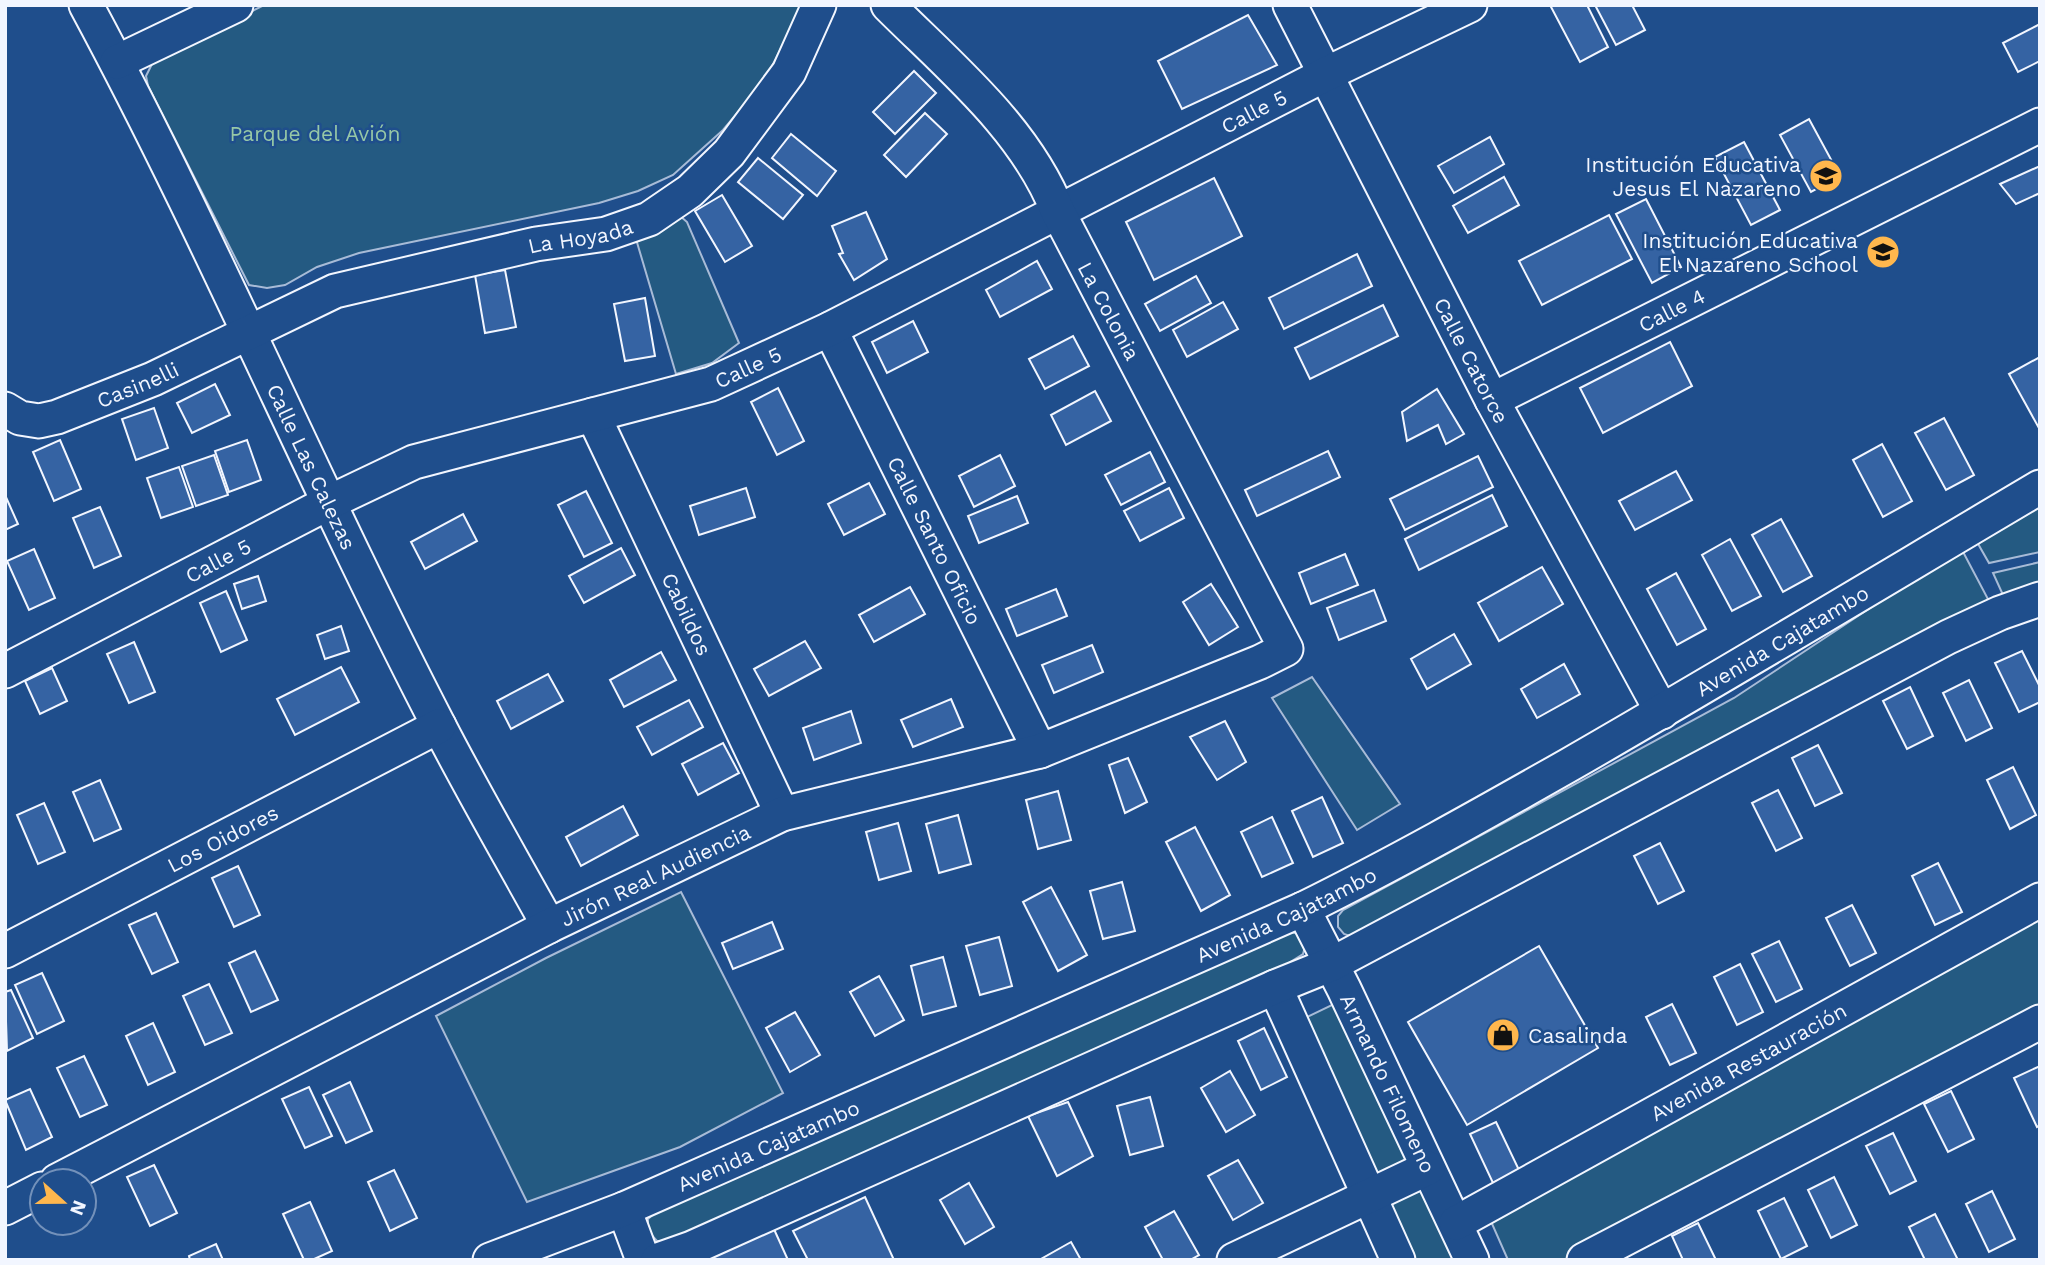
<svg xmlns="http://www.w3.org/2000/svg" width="2045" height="1265" viewBox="0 0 2045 1265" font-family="'Work Sans',sans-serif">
  <rect width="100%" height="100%" fill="#1f4e8c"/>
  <g fill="#245a82" stroke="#a8bbd7" stroke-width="2">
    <path d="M264,5H803L765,80L723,130L673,175L638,191L599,203L359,253L317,267L285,285L267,288L249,285L148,86L146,76L153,62Z"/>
    <path d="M679,215L687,222L739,343L712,363L676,374L636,239Z"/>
    <path d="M2040,505V552L1989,563L1977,542Z"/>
    <path d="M1961,548L1989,601L1350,936L1344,934L1338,927V916L1343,910L1734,698Z"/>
    <path d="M2040,562V584L2003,595L1993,573Z"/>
    <path d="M1312,677L1400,804L1357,830L1272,698Z"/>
    <path d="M681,892L783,1093L680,1147L527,1202L436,1016L546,958Z"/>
    <path d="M2040,919V1019L1576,1260H1508L1489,1217Z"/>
    <path d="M1291,932L1300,934L1306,943L1303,954L1284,966L687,1234L667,1241H657L648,1231V1219L661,1207Z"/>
    <path d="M1336,1003L1454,1260H1415L1303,1019Z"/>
  </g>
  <g fill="#3563a3" stroke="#f2f6ff" stroke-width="2">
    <path d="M1550,5H1587L1608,47L1580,62Z"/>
    <path d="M1595,5H1632L1645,30L1616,45Z"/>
    <path d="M1248,15L1277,65L1182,109L1158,61Z"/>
    <path d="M2040,24V61L2018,72L2003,43Z"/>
    <path d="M914,71L936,93L895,134L873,112Z"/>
    <path d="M925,113L947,134L906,177L884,155Z"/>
    <path d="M1809,119L1840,176L1811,192L1780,135Z"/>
    <path d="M791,134L836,171L817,196L772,158Z"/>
    <path d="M1490,137L1504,164L1454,193L1438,166Z"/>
    <path d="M1744,142L1780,210L1751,225L1715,157Z"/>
    <path d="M758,158L803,195L783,219L738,182Z"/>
    <path d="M2040,166V193L2016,204L2000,184Z"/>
    <path d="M1504,177L1519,205L1468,233L1453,206Z"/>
    <path d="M1214,178L1242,236L1154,280L1126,222Z"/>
    <path d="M722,195L752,246L725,262L695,211Z"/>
    <path d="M1646,199L1681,267L1652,283L1616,214Z"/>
    <path d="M866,212L887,259L854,280L839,254L843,253L832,226Z"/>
    <path d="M1609,215L1632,259L1542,305L1519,261Z"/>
    <path d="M1357,254L1372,286L1284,329L1269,298Z"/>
    <path d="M1037,261L1052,289L1000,317L986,290Z"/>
    <path d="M505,270L516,327L485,333L475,275Z"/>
    <path d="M1196,276L1211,303L1160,331L1145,304Z"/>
    <path d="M645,298L655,356L625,361L614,304Z"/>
    <path d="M1223,302L1238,329L1187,357L1173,330Z"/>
    <path d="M1383,305L1398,336L1310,379L1295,348Z"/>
    <path d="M913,321L928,352L887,373L872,342Z"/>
    <path d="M1073,336L1089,366L1045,389L1029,359Z"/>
    <path d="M1670,342L1692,386L1603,433L1580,388Z"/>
    <path d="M2038,358L2040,361V430L2009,374Z"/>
    <path d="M215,384L230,415L192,433L177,403Z"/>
    <path d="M778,388L804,441L777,455L751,402Z"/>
    <path d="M1437,389L1464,434L1446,444L1438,425L1407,441L1402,412Z"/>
    <path d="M1095,391L1111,421L1066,445L1051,415Z"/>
    <path d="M154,408L168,448L136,460L122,419Z"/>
    <path d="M1944,418L1974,475L1946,490L1915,433Z"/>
    <path d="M60,440L81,489L54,501L33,452Z"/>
    <path d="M247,440L261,480L229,492L215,451Z"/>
    <path d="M1882,444L1912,501L1883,517L1853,460Z"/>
    <path d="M1328,451L1340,477L1257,516L1245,490Z"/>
    <path d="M1150,452L1165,482L1121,505L1105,475Z"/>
    <path d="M214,455L228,495L196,506L182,466Z"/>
    <path d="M1000,455L1015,486L974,507L959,476Z"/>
    <path d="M1478,456L1493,487L1405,530L1390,499Z"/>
    <path d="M179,467L193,507L161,518L147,478Z"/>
    <path d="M1676,471L1692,500L1635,530L1619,501Z"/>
    <path d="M869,483L885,514L844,535L828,504Z"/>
    <path d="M746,488L755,517L699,535L690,506Z"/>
    <path d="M1169,488L1184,518L1140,541L1124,511Z"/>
    <path d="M586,491L612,543L584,557L558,505Z"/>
    <path d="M5,495L18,524L5,530Z"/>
    <path d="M1492,495L1507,526L1419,570L1405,539Z"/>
    <path d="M1017,496L1028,523L979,543L968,516Z"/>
    <path d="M100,507L121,556L94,568L73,518Z"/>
    <path d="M463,514L477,541L425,569L411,542Z"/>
    <path d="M1781,519L1812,576L1783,592L1752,535Z"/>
    <path d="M1730,539L1761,596L1732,611L1702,555Z"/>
    <path d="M621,548L635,575L584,603L569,576Z"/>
    <path d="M34,549L55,598L29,610L7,561Z"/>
    <path d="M1345,554L1358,585L1311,604L1299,573Z"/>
    <path d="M1542,567L1563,604L1499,641L1478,603Z"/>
    <path d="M1676,573L1706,629L1677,645L1647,589Z"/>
    <path d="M258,576L266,601L242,609L234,584Z"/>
    <path d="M1211,584L1238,627L1209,645L1183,602Z"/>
    <path d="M910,587L925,614L874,642L859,615Z"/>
    <path d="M1056,589L1067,616L1017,636L1006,609Z"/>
    <path d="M1374,590L1386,621L1339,640L1327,608Z"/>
    <path d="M226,591L247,640L221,652L200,603Z"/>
    <path d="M341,626L349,651L325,659L317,635Z"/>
    <path d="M1454,634L1471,664L1427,689L1411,659Z"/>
    <path d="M805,641L821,668L769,696L754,669Z"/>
    <path d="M134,642L155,692L129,703L107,654Z"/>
    <path d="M1092,645L1103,672L1054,693L1042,665Z"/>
    <path d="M2022,651L2040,687V702L2019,712L1995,663Z"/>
    <path d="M661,652L676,680L624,707L610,680Z"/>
    <path d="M1564,664L1580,694L1537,718L1521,689Z"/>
    <path d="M341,667L359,702L295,735L277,699Z"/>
    <path d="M52,668L67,701L40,714L25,681Z"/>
    <path d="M548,674L563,701L511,729L497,701Z"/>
    <path d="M1969,680L1992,728L1966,741L1943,693Z"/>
    <path d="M1910,687L1933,736L1907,749L1883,701Z"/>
    <path d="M951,699L963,727L913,747L901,720Z"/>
    <path d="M689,700L703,727L652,755L637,727Z"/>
    <path d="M851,711L861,743L814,760L803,728Z"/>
    <path d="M1225,721L1246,762L1217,780L1190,737Z"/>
    <path d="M723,743L739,773L698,795L682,764Z"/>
    <path d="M1818,745L1842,793L1815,806L1792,758Z"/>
    <path d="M1128,758L1147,802L1125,813L1109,765Z"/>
    <path d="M2013,767L2036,815L2010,829L1987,780Z"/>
    <path d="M100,780L121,829L94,841L73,792Z"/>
    <path d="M1778,790L1802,838L1776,851L1752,803Z"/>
    <path d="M1058,791L1071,840L1038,849L1026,800Z"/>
    <path d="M1322,797L1343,843L1313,857L1292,811Z"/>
    <path d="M44,803L65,852L38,864L17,815Z"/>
    <path d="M623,806L638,835L581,866L566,837Z"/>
    <path d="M958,815L971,864L939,873L926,824Z"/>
    <path d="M1272,817L1293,863L1262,877L1241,832Z"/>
    <path d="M898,823L911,871L879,880L866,832Z"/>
    <path d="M1195,827L1230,895L1201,911L1166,842Z"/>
    <path d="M1660,843L1684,891L1658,904L1634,856Z"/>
    <path d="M1938,863L1962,912L1935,925L1912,876Z"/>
    <path d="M238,866L260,915L234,927L212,878Z"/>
    <path d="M1122,882L1135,931L1103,939L1090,891Z"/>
    <path d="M1051,887L1087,955L1058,971L1023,902Z"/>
    <path d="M1852,905L1876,953L1850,966L1826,918Z"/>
    <path d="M156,913L178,962L152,974L129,925Z"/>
    <path d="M772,922L783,949L733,969L722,943Z"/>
    <path d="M999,937L1012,986L980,995L966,946Z"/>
    <path d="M1779,941L1802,989L1776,1002L1752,954Z"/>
    <path d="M1539,946L1598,1048L1467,1125L1408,1022Z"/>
    <path d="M255,951L278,1000L251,1012L229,963Z"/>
    <path d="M943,957L956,1006L923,1015L911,966Z"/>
    <path d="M1740,964L1763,1012L1737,1025L1714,977Z"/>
    <path d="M42,973L64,1021L37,1034L15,985Z"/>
    <path d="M879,976L904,1020L875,1036L850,992Z"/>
    <path d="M209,984L232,1033L205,1045L183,996Z"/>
    <path d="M11,990L33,1038L7,1051L5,992Z"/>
    <path d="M1672,1004L1696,1053L1670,1065L1646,1017Z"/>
    <path d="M795,1012L820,1055L790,1072L766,1028Z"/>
    <path d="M153,1023L175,1072L148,1085L126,1036Z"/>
    <path d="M1264,1028L1287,1077L1261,1090L1238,1041Z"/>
    <path d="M84,1056L107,1105L80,1117L57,1068Z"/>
    <path d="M2040,1066V1125L2037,1127L2014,1078Z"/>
    <path d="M1230,1071L1255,1115L1226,1132L1201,1088Z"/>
    <path d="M350,1082L372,1131L346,1143L323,1095Z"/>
    <path d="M309,1087L332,1136L305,1148L282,1099Z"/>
    <path d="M30,1089L52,1137L26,1150L5,1100Z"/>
    <path d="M1951,1091L1974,1139L1948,1152L1924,1104Z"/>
    <path d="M1150,1097L1163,1146L1130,1155L1117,1106Z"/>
    <path d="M1068,1102L1093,1156L1057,1176L1028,1116Z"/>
    <path d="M1496,1122L1519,1170L1493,1183L1470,1134Z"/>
    <path d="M1893,1133L1916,1181L1890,1194L1866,1146Z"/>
    <path d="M1238,1160L1263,1203L1233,1220L1208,1176Z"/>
    <path d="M154,1165L177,1213L150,1226L127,1177Z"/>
    <path d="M394,1170L417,1218L390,1231L368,1182Z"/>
    <path d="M1834,1177L1857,1225L1831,1238L1808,1190Z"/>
    <path d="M969,1183L994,1227L965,1244L940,1200Z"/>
    <path d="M1992,1191L2015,1239L1989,1252L1966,1204Z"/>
    <path d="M865,1197L894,1260H808L793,1231Z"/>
    <path d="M1784,1198L1807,1246L1781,1259L1758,1211Z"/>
    <path d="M310,1202L332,1251L312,1260H304L283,1214Z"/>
    <path d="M1174,1211L1199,1255L1190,1260H1163L1145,1227Z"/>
    <path d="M1935,1214L1958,1260H1925L1909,1227Z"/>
    <path d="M1698,1223L1716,1260H1683L1672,1236Z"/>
    <path d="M773,1227L788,1260H698Z"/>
    <path d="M1071,1242L1081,1260H1042L1041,1259Z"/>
    <path d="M216,1244L223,1260H190L189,1256Z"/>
  </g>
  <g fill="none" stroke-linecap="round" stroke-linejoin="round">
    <defs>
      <g id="minor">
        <path id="s1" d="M86,5C213,241 316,489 439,726C474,794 512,859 549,926"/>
        <path id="s2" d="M1290,5L1492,400L1662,712"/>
        <path d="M117,62L236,5"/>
        <path id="s3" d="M830,329L1040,751"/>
        <path id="s4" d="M1492,400L2040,125"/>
        <path id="s5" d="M5,409L20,418L39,421L57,417L153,379L335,291L536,244L606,234L649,219L690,191L729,153L789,72L819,5"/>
        <path id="s6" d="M593,415L782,814"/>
        <path id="s7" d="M5,671L330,502L414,462L711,384L830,329L1324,75L1470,5"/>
        <path id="s8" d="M1303,909L1344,989L1472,1260"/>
        <path id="s9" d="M5,951L439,726"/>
        <path d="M1275,987L1398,1260"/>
        <path id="s10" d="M57,1181L549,926L782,814L1040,751L1260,662L1286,649L1058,212C1026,129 950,67 888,5"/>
        <path d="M5,1208L42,1189"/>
        <path d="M624,1209L643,1260"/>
        <path id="s11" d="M1456,1223L2040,900"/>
        <path id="s12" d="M490,1260L624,1209L1303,909C1394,864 1481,815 1569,765C1727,674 1883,580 2040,487"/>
        <path d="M658,1260L692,1248L1275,987L1332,964L1948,637L2000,613L2040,599"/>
        <path d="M1234,1260L1428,1168"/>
        <path d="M1584,1260L2040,1022"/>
      </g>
    </defs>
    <use href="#minor" stroke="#f2f6ff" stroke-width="37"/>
    <use href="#minor" stroke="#1f4e8c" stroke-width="33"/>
  </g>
  <defs>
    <symbol id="school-disc" viewBox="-11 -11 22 22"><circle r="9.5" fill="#ffb74d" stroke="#1f4e8c"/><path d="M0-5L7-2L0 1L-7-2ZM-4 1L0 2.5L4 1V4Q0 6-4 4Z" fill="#111"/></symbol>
    <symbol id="shop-disc" viewBox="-11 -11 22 22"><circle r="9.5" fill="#ffb74d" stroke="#1f4e8c"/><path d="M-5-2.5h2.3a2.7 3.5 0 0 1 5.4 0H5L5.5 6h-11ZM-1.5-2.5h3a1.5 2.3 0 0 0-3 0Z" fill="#111"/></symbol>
  </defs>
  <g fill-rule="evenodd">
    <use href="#school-disc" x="1807" y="157" width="38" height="38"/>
    <use href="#school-disc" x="1864" y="233" width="38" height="38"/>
    <use href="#shop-disc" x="1484" y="1016" width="38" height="38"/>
  </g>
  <g text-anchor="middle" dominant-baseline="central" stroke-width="5" stroke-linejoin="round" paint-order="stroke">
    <g font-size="21" fill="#f2f6ff" stroke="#1f4e8c">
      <text stroke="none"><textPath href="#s7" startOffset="1374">Calle 5</textPath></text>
      <text stroke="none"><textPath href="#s5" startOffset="612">La Hoyada</textPath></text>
      <text stroke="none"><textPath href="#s4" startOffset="201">Calle 4</textPath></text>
      <text transform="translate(1109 311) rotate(62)">La Colonia</text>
      <text stroke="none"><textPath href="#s2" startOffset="399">Calle Catorce</textPath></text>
      <text stroke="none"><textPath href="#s7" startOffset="807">Calle 5</textPath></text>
      <text stroke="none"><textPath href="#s5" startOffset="142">Casinelli</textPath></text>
      <text stroke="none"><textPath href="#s1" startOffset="514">Calle Las Calezas</textPath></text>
      <text stroke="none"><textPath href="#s3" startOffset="236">Calle Santo Oficio</textPath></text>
      <text stroke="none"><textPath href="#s7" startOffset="240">Calle 5</textPath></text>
      <text stroke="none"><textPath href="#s6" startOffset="220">Cabildos</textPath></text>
      <text stroke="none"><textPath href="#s12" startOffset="1435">Avenida Cajatambo</textPath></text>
      <text stroke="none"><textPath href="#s9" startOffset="245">Los Oidores</textPath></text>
      <text stroke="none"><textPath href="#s10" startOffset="672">Jirón Real Audiencia</textPath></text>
      <text stroke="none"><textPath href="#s12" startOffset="868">Avenida Cajatambo</textPath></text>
      <text stroke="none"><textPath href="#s11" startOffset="334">Avenida Restauración</textPath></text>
      <text stroke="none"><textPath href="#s8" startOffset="194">Armando Filomeno</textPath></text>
      <text stroke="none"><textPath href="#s12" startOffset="301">Avenida Cajatambo</textPath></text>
    </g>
    <g font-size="21" fill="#97c8a6" stroke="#1f4e8c">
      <text x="315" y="133">Parque del Avión</text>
    </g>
    <g font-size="21" fill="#f2f6ff" stroke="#1f4e8c" text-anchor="end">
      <text x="1801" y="164">Institución Educativa<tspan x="1801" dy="24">Jesus El Nazareno</tspan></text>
      <text x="1858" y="240">Institución Educativa<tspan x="1858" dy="24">El Nazareno School</tspan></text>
      <text x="1528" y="1035" text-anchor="start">Casalinda</text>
    </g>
  </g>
  <rect width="2045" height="1265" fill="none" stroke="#f2f6ff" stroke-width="14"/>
  <g transform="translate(63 1202) rotate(111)"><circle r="33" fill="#1f4e8c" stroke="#7391ba" stroke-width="2"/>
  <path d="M0-5L12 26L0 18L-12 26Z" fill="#ffb74d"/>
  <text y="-10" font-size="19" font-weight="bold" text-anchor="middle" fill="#f2f6ff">N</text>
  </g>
</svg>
